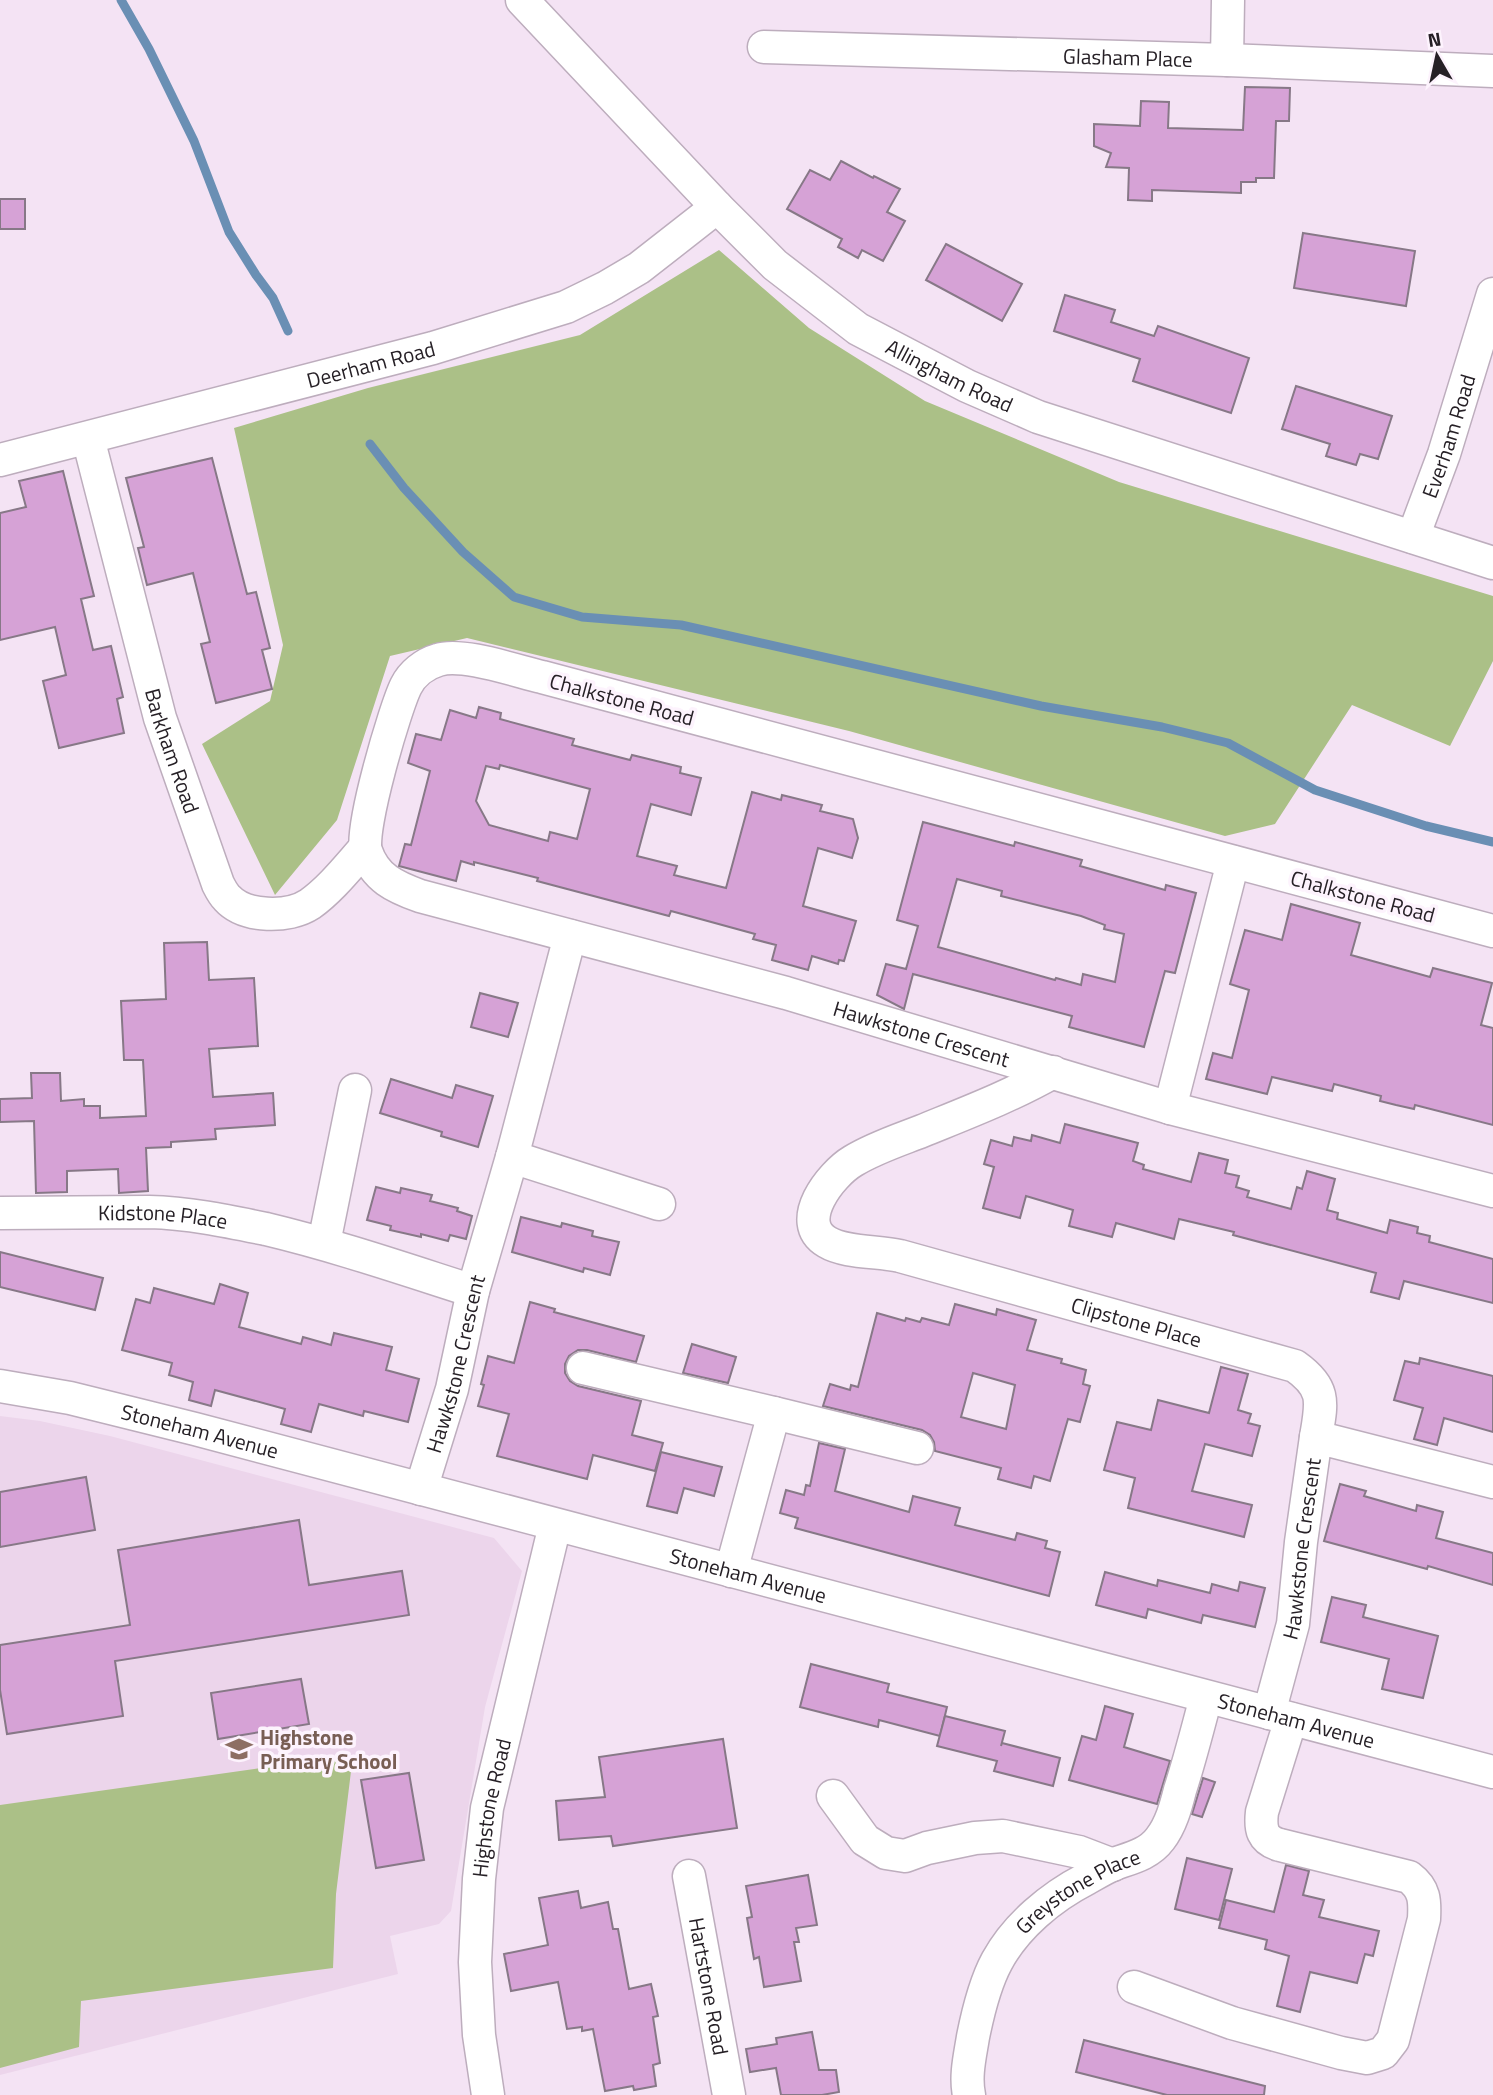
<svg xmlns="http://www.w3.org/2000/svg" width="1493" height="2095" viewBox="0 0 1493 2095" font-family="'Titillium Web',sans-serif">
  <rect width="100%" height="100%" fill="#f4e3f4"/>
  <path fill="#ecd5eb" d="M0,1416L40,1421L110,1436L494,1538L522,1571L485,1707L451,1911L439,1924L390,1936L398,1974L0,2075Z"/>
  <g fill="#abc087">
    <path d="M719,250L809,328L925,401L1119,482L1493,596V661L1450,746L1352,705L1275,824L1225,836L849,731L467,638L390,656L337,820L275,895L202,744L270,701L283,645L234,428L368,388L580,335Z"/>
    <path d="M353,1755L336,1894L333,1968L81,2001L79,2047L0,2068V1805Z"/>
  </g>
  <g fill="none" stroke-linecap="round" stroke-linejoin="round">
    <g stroke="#6a8fb4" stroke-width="9">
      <path d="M121,0L149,49L194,141L229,232L256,275L273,298L288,331"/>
      <path d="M370,444L404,488L463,552L514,597L582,617L681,625L1041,706L1162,727L1228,743L1315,790L1426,826L1493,842"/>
    </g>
  </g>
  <g fill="#d6a2d6" stroke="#877887" stroke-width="2" fill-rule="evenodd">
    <path d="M1245,87L1290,88L1289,121H1276L1274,178H1256V182H1241V193L1152,190V201L1128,200L1129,168L1106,167L1111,153L1094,146V124L1140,126L1141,101L1169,102L1168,128L1243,130Z"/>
    <path d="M841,161L873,178L874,176L900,189L887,212L905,221L883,261L862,250L858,258L838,247L842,239L787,209L810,170L830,180Z"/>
    <rect x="0" y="199" width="25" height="30"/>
    <path d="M1303,233L1415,251L1406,306L1294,288Z"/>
    <path d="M946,244L1022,284L1002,321L926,280Z"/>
    <path d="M1065,295L1115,310L1111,322L1154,336L1158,326L1249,358L1231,413L1133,381L1140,359L1054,331Z"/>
    <path d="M1296,386L1392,416L1378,459L1360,454L1356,465L1326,456L1330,444L1282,429Z"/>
    <path d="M212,458L247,594L256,592L270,648L262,650L272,689L216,703L201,644L210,642L193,573L147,585L138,548L144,547L126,478Z"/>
    <path d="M63,471L94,596L81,599L93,650L111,646L123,697L117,699L124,733L59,748L43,681L66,675L55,627L0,640V513L26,507L19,481Z"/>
    <path d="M479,707L501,713L500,719L574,739L572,745L630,760L632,755L681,767L680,773L701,778L691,815L651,804L637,856L677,866L674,875L726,888L752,792L781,800L782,795L822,805L820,811L853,819L858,838L852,858L818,848L803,906L856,921L844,961L839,960L838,964L812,956L808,970L772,960L776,945L753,939L755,934L671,911L669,916L537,881L538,878L474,862V865L461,861L456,881L399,866L405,844L411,845L430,771L408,763L416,734L441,740L450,710L476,718ZM500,765L590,789L577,839L550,832L548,841L489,825L476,801L486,766L499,769Z"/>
    <path d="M923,822L1014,846L1015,842L1082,860L1080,866L1165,890L1166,885L1196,893L1175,973L1165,971L1144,1047L1069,1027L1072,1016L913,974L904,1009L877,995L886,964L906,969L918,926L897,920ZM957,879L1002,891L1001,896L1081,916L1105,925L1104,929L1124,934L1115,982L1083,974L1081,985L1056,978L1055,980L938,947Z"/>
    <path d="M1291,904L1360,923L1351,955L1430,977L1433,968L1492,983L1481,1025L1493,1028V1125L1415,1105L1414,1109L1396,1105L1380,1101L1381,1096L1334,1084L1332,1091L1272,1077L1267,1094L1206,1079L1213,1053L1232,1058L1249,990L1230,984L1245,930L1282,940Z"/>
    <path d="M207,942L209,980L254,978L258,1046L209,1049L213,1097L273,1093L275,1125L215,1129L216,1139L171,1142V1147L146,1148L148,1191L119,1193L118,1169L67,1171V1192L36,1193L34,1121L0,1122V1099L32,1098L31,1073H60L61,1101L84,1099V1106H100V1118L146,1116L143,1060H124L121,1001L166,999L164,943Z"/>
    <path d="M480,993L518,1003L508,1037L471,1027Z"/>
    <path d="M391,1079L452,1098L456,1085L493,1096L478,1147L441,1136L442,1132L380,1113Z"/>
    <path d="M1065,1124L1138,1143L1133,1161L1144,1165L1143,1169L1191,1182L1199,1153L1228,1160L1225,1173L1239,1176L1236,1187L1249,1191L1247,1197L1291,1209L1297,1187L1302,1189L1307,1171L1335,1179L1327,1210L1338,1213L1337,1219L1387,1233L1390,1220L1418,1227L1417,1233L1430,1236L1429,1242L1493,1259V1303L1404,1281L1399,1299L1371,1292L1376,1273L1233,1235L1234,1232L1179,1219L1174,1239L1116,1223L1112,1237L1069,1226L1073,1210L1026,1196L1020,1218L983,1208L994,1167L984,1164L991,1140L1012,1146L1014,1137L1031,1141L1032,1135L1060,1143Z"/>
    <path d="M376,1187L400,1193L401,1188L432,1195L430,1201L458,1208L457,1211L472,1216L466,1239L450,1235L448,1241L421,1234V1237L390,1230L391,1226L367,1220Z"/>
    <path d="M521,1217L561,1227L562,1223L593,1231L592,1236L619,1242L610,1275L584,1268L583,1272L512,1252Z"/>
    <path d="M0,1252L103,1278L95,1310L0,1287Z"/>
    <path d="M220,1284L248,1293L239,1327L301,1344L303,1337L331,1345L334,1333L392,1347L386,1370L419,1379L408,1422L364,1411L363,1416L319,1404L311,1432L281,1424L285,1409L215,1390L211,1406L189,1400L193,1382L169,1375L172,1363L122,1350L136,1299L150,1303L154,1288L214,1304Z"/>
    <path d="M530,1302L555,1309L554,1312L644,1336L636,1362L587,1350H578L569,1356L565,1364V1373L570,1381L578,1386L641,1401L632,1435L663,1443L655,1471L593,1455L587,1479L497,1456L509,1414L478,1406L484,1385L481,1384L488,1356L514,1363Z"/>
    <path d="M955,1304L996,1315L997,1309L1036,1320L1027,1350L1062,1359L1061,1363L1086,1370L1083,1384L1090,1386L1080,1422L1068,1419L1050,1481L1034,1476L1031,1488L998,1479L1001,1468L935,1451L934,1442L930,1435L922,1430L823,1406L830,1384L850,1390L851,1385L858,1387L877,1313L905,1321L906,1318L920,1322L922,1318L949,1325ZM973,1373L1015,1385L1006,1429L961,1417Z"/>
    <path d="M692,1344L736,1357L728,1383L683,1373Z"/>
    <path d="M1420,1358L1493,1376V1432L1444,1418L1437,1445L1414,1439L1423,1408L1394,1400L1405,1361L1419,1364Z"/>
    <path d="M1221,1367L1248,1374L1238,1410L1251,1414L1248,1423L1260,1426L1252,1456L1205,1444L1192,1491L1252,1505L1244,1537L1128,1508L1135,1478L1104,1470L1117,1422L1151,1430L1158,1400L1209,1413Z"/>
    <path d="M819,1443L845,1449L835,1491L909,1512L913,1496L960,1508L955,1525L1015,1540L1017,1533L1047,1541L1045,1548L1060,1552L1049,1596L795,1528L798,1518L780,1513L786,1490L804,1495L806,1485L810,1486Z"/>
    <path d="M661,1452L722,1467L714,1496L684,1488L677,1513L647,1506Z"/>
    <path d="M86,1477L95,1530L0,1547V1492Z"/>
    <path d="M1340,1484L1366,1491L1364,1496L1416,1511L1417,1505L1443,1512L1436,1538L1493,1553V1585L1428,1566L1427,1569L1324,1541Z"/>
    <path d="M299,1520L309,1585L402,1571L409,1615L115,1661L123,1716L7,1734L0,1690V1645L130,1625L118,1550Z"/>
    <path d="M1105,1572L1157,1586L1158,1580L1210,1593L1212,1584L1238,1591L1240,1582L1265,1588L1255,1627L1203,1615L1201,1623L1148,1609L1146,1618L1096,1605Z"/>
    <path d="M1332,1597L1366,1605L1363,1617L1438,1636L1423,1698L1382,1689L1389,1659L1321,1642Z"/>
    <path d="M811,1664L889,1684L887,1692L947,1707L940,1736L879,1720L878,1727L800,1707Z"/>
    <path d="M301,1679L309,1724L218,1739L211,1693Z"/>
    <path d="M1105,1706L1133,1714L1124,1747L1170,1761L1157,1804L1069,1780L1082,1736L1096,1740Z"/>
    <path d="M945,1716L1005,1731L1001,1746L1002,1743L1060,1758L1053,1786L994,1771L997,1761L937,1746Z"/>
    <path d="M723,1739L737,1828L613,1846L611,1836L559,1840L556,1801L605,1797L599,1757Z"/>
    <path d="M409,1773L424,1860L376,1868L361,1780Z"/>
    <path d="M1203,1778L1215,1782L1202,1817L1192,1814Z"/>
    <path d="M1187,1858L1232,1869L1219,1920L1175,1909Z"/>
    <path d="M1286,1865L1309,1871L1303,1895L1324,1900L1319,1917L1379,1931L1373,1956L1365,1954L1357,1983L1310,1972L1300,2012L1277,2006L1289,1956L1265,1949L1267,1940L1219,1928L1226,1900L1274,1912Z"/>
    <path d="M808,1875L817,1925L796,1928L799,1942H794L801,1981L764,1987L759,1957L754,1959L747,1918L752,1917L746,1886Z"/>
    <path d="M578,1891L581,1908L608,1902L613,1929H618L629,1989L651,1984L658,2016L653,2017L660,2063L653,2065L656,2086L634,2090L633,2086L605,2091L593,2029L582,2031V2027L567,2029L558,1982L511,1991L504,1954L548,1945L539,1898Z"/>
    <path d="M812,2032L819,2070H836L839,2092L822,2095H781L776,2068L750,2072L746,2049L777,2044L776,2038Z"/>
    <path d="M1084,2040L1265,2086L1264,2095H1167L1076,2072Z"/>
  </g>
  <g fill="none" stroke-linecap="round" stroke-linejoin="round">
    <defs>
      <g id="street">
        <path id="s1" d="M522,0L717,207L775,265L858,329L967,386L1038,417L1493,563"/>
        <path id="s2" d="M764,47L1227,60L1493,71"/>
        <path d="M1227,60L1228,0"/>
        <path id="s3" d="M88,438L160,718L218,884C220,888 223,894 227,898C245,918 289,918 310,904C331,889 348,867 365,848"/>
        <path id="s4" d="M0,460L433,348L566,307L605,288L639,268L717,207"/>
        <path id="s5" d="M1413,537L1444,454L1493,294"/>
        <path id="s6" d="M1493,931L542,677C516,671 462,652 438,660C424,664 412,674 406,686C395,708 359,831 366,851C375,878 395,887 420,896L786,993L1170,1108L1493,1191"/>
        <path id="s7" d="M1053,1072C1011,1096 966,1113 922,1131C899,1140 874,1148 853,1161C831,1174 793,1222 827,1242C845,1253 878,1251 900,1256L1295,1366C1326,1388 1322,1402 1316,1437"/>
        <path d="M1170,1108L1233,862"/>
        <path d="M512,1157L659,1204"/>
        <path id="s8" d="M0,1213L149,1212C189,1213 227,1221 266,1229C337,1246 404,1269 473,1291"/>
        <path d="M324,1243L355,1090"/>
        <path d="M583,1368L774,1413L731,1571"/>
        <path id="s9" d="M0,1386L70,1398L195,1429L1493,1772"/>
        <path d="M774,1413L917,1448"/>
        <path id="s10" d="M421,1489L452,1389L473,1291L512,1157L570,936"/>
        <path id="s11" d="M1269,1713L1293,1624L1301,1542L1316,1437L1493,1482"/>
        <path d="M833,1796L865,1840L886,1853L905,1856L927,1848L975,1838L1003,1836L1079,1852L1113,1865"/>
        <path id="s12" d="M689,1876L729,2095"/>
        <path d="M1134,1987L1232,2023L1341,2053L1367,2058L1383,2053L1393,2040L1424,1919C1425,1901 1425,1889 1409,1877L1280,1845C1262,1840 1260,1829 1262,1812L1291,1719"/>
        <path id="s13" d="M488,2095L479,2035L475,1962L479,1879L487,1808L555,1525"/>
        <path id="s14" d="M969,2095C965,2076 970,2056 973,2037C978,2012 985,1983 997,1961C1016,1926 1051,1897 1086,1879C1095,1874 1105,1868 1114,1864C1131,1858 1149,1854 1160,1839C1171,1825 1176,1806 1180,1790C1190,1759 1198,1728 1206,1697"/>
      </g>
    </defs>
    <use href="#street" stroke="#bdadbd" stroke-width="35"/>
    <use href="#street" stroke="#fff" stroke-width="32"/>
  </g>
  <defs>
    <symbol id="school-bare" viewBox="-9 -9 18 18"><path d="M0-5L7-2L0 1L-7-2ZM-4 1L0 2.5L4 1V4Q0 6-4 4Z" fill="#8d6e63" stroke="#fdf3fd" stroke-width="2.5" paint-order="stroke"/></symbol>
  </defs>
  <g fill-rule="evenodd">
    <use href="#school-bare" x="220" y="1730" width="38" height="38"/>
  </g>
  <g text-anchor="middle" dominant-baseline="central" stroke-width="7" stroke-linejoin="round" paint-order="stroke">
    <g font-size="21" fill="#262026" stroke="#fdf3fd">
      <text stroke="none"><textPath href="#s2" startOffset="364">Glasham Place</textPath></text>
      <text stroke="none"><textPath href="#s4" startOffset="383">Deerham Road</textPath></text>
      <text stroke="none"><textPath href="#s1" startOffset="574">Allingham Road</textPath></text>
      <text stroke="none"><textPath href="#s5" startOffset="107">Everham Road</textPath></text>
      <text transform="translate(622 699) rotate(15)">Chalkstone Road</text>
      <text stroke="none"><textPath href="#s3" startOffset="324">Barkham Road</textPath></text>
      <text transform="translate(1363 896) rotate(15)">Chalkstone Road</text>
      <text stroke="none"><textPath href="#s6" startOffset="1897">Hawkstone Crescent</textPath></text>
      <text stroke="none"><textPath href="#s8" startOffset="163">Kidstone Place</textPath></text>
      <text stroke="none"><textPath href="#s7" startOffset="640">Clipstone Place</textPath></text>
      <text stroke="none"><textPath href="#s10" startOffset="130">Hawkstone Crescent</textPath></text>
      <text stroke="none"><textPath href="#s9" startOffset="205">Stoneham Avenue</textPath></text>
      <text stroke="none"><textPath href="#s11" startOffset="168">Hawkstone Crescent</textPath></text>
      <text stroke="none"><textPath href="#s9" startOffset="772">Stoneham Avenue</textPath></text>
      <text stroke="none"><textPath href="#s9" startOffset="1339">Stoneham Avenue</textPath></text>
      <text stroke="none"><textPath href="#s13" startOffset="289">Highstone Road</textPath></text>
      <text stroke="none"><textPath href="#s14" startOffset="248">Greystone Place</textPath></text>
      <text stroke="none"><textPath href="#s12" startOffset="112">Hartstone Road</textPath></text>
    </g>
    <g font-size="21" font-weight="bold" fill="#785e54" stroke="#fdf3fd" text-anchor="start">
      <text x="260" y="1737">Highstone<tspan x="260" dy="24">Primary School</tspan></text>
    </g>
  </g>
  <g transform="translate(1437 56) rotate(351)" stroke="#fdf3fd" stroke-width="5" paint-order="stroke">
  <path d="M0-5L12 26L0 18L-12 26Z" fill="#262026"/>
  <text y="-10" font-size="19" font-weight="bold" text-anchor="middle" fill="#262026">N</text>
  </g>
</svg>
